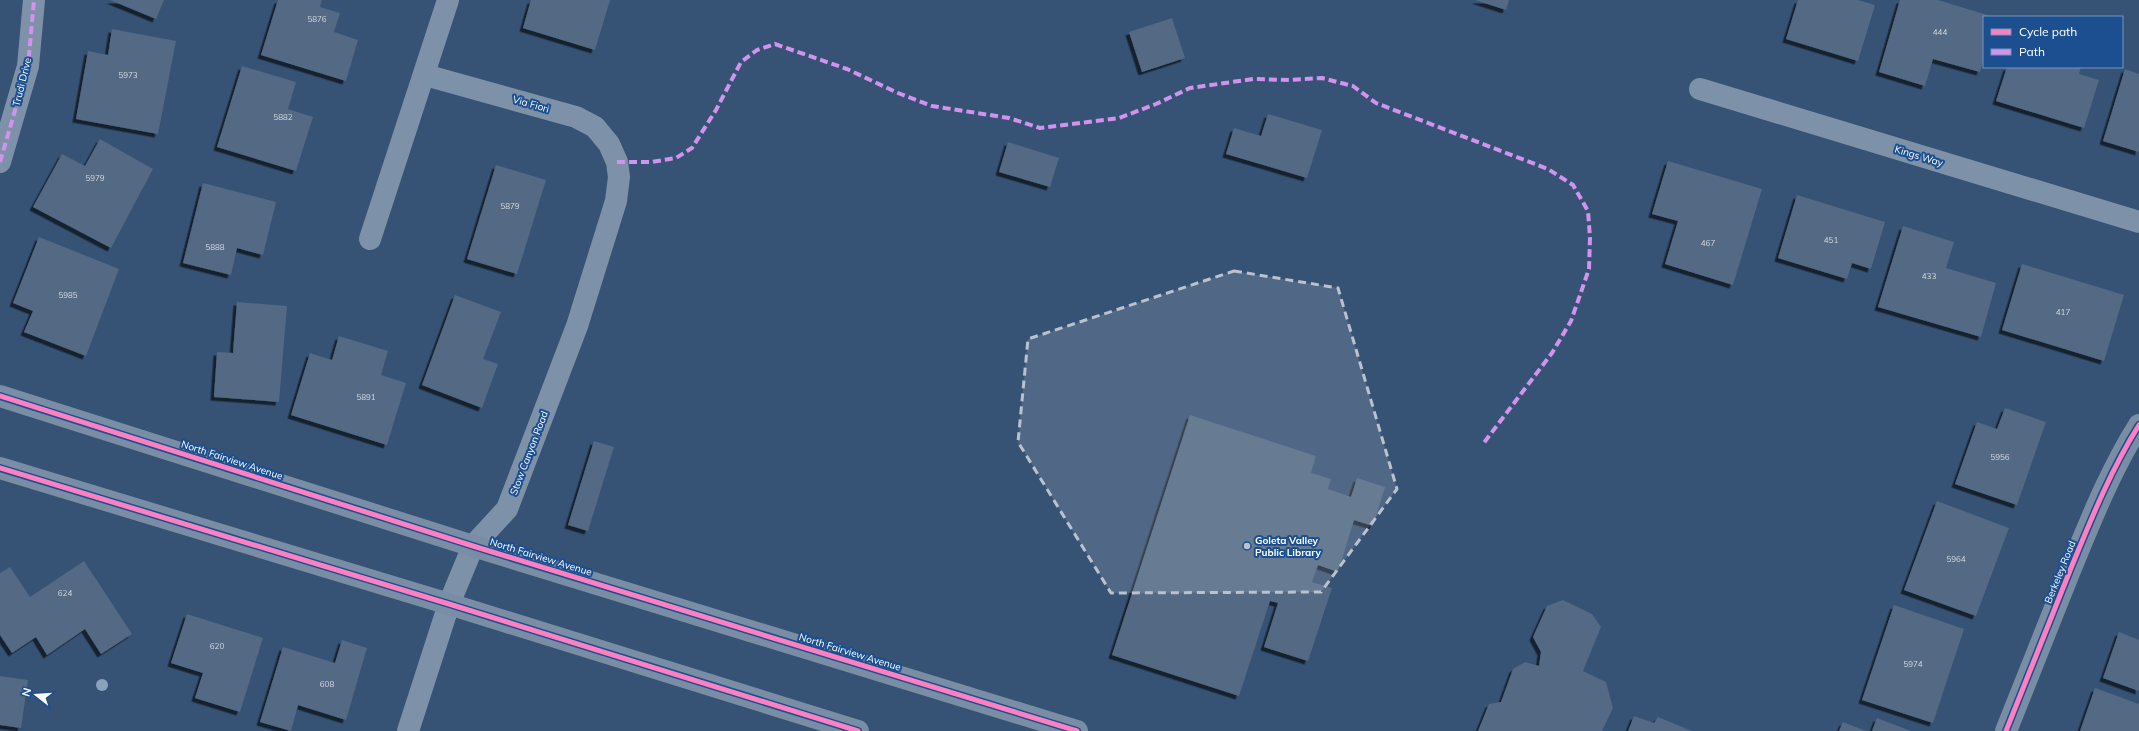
<svg xmlns="http://www.w3.org/2000/svg" width="2139" height="731" viewBox="0 0 2139 731" font-family="Mulish,sans-serif">
  <defs>
    <filter id="shadow"><feDropShadow dx="-3.5" dy="3.5" stdDeviation="0" flood-color="#0009"/></filter>
  </defs>
  <rect width="100%" height="100%" fill="#365274"/>
  <g fill="#526984" filter="url(#shadow)">
    <path d="M110,0H164L156,19Z"/>
    <path d="M278,0H322L320,7L340,13L334,32L358,40L346,81L261,55Z"/>
    <path d="M531,0H610L595,50L523,28Z"/>
    <path d="M1475,0H1509L1506,10Z"/>
    <path d="M1798,0H1858L1875,5L1858,61L1786,39Z"/>
    <path d="M1900,0H1938L1994,17H1984V58L1980,72L1933,59L1925,86L1879,72Z"/>
    <path d="M1172,18L1185,58L1142,72L1129,32Z"/>
    <path d="M112,29L176,41L158,134L76,119L88,51L108,55Z"/>
    <path d="M242,66L296,82L288,109L313,117L296,171L217,147Z"/>
    <path d="M2007,67H2081L2079,74L2099,80L2084,128L1996,101Z"/>
    <path d="M2125,69L2139,74V152L2103,141Z"/>
    <path d="M1268,114L1322,130L1307,178L1226,154L1234,128L1261,136Z"/>
    <path d="M100,139L153,169L111,248L33,207L62,154L85,166Z"/>
    <path d="M1008,142L1059,158L1050,187L999,172Z"/>
    <path d="M1668,161L1762,189L1733,285L1665,264L1678,221L1652,214Z"/>
    <path d="M496,165L546,180L517,274L467,259Z"/>
    <path d="M203,183L276,202L263,255L237,248L231,275L183,263Z"/>
    <path d="M1797,195L1885,222L1871,269L1852,263L1847,279L1778,258Z"/>
    <path d="M1903,226L1954,242L1946,268L1996,283L1981,337L1878,307Z"/>
    <path d="M39,237L119,269L86,356L24,332L33,311L13,303Z"/>
    <path d="M2022,264L2124,295L2104,361L2002,330Z"/>
    <path d="M455,295L501,312L483,359L498,364L482,408L422,385Z"/>
    <path d="M237,302L287,306L279,402L214,397L217,352L233,353Z"/>
    <path d="M339,336L388,351L381,375L406,383L387,445L291,415L310,353L332,360Z"/>
    <path d="M2005,408L2046,422L2017,505L1955,484L1977,422L1997,429Z"/>
    <path d="M1190,415L1316,456L1311,473L1331,479L1328,489L1351,497L1357,478L1385,487L1373,526L1354,520L1338,572L1318,565L1312,582L1332,588L1308,661L1264,647L1278,603L1270,601L1239,696L1112,655Z"/>
    <path d="M594,441L614,447L588,531L568,525Z"/>
    <path d="M1937,501L2009,528L1976,616L1904,590Z"/>
    <path d="M84,561L132,634L101,654L85,629L47,655L36,637L12,653L0,635V573L10,567L30,597Z"/>
    <path d="M1563,600L1592,614L1601,627L1583,671L1606,682L1613,708L1602,731H1478L1489,704L1501,702L1513,669L1525,662L1539,666L1541,652L1533,637L1547,606Z"/>
    <path d="M1894,605L1964,629L1933,723L1862,700Z"/>
    <path d="M187,614L263,638L240,712L195,698L203,673L171,663Z"/>
    <path d="M2119,632L2139,640V691L2103,678Z"/>
    <path d="M342,640L367,648L346,720L298,705L291,731L260,722L283,647L335,663Z"/>
    <path d="M0,676L28,680L21,728L0,725Z"/>
    <path d="M2095,688L2139,704V731H2080Z"/>
    <path d="M1634,716L1654,723L1658,717L1692,731H1628Z"/>
    <path d="M1877,718L1911,731H1872Z"/>
    <path d="M1843,722L1866,731H1839Z"/>
  </g>
  <g fill="none" stroke-linecap="round" stroke-linejoin="round">
    <g stroke="#7d92a8" stroke-width="22">
      <path d="M1700,89L2139,222"/>
      <path d="M0,162L28,66L34,0"/>
      <path d="M370,239L448,0"/>
      <path d="M408,731L449,604L473,546L507,509L577,326L616,201L619,177L617,162L609,144L595,127L576,117L425,75"/>
    </g>
    <g stroke="#798da4" stroke-width="22">
      <path d="M0,396L473,546L1077,731"/>
      <path d="M0,468L449,604L858,731"/>
      <path d="M2006,731C2027,678 2048,626 2069,573C2090,522 2110,471 2139,425"/>
    </g>
    <g stroke="#d193ec" stroke-width="4" stroke-dasharray="8 4" stroke-linecap="butt">
      <path d="M0,162L28,66L34,0"/>
      <path d="M617,162H651L676,158L692,148L716,110L741,62L757,50L775,44L847,69L898,93L932,106L1009,118L1040,128L1119,118L1156,104L1190,88L1253,79L1289,80L1322,78L1353,86L1376,103L1548,169L1573,185L1588,211L1590,238L1589,269L1571,321L1552,353L1483,444"/>
    </g>
    <defs>
      <g id="cycleway">
        <path d="M0,396L473,546L1077,731"/>
        <path d="M0,468L449,604L858,731"/>
        <path d="M2006,731C2027,678 2048,626 2069,573C2090,522 2110,471 2139,425"/>
      </g>
    </defs>
    <use href="#cycleway" stroke="#1b4f8f" stroke-width="8"/>
    <use href="#cycleway" stroke="#ff80c0" stroke-width="5"/>
  </g>
  <circle fill="#8aa2be" cx="102" cy="685" r="6"/>
  <path fill="#b9c2ce" fill-opacity="0.2" stroke="#b9c2ce" stroke-width="3" stroke-dasharray="8 5" stroke-linejoin="round" d="M1234,271L1338,288L1397,489L1321,592L1111,593L1018,442L1028,339Z"/>
  <circle fill="#b9c2ce" stroke="#1b4f8f" stroke-width="1.5" cx="1247" cy="546" r="4"/>
  <g text-anchor="middle" dominant-baseline="central" stroke-width="4" stroke-linejoin="round" paint-order="stroke">
    <g font-size="8" fill="#d4dae0">
      <text x="317" y="19">5876</text>
      <text x="1940" y="32">444</text>
      <text x="128" y="75">5973</text>
      <text x="283" y="117">5882</text>
      <text x="95" y="178">5979</text>
      <text x="510" y="206">5879</text>
      <text x="1831" y="240">451</text>
      <text x="1708" y="243">467</text>
      <text x="215" y="247">5888</text>
      <text x="1929" y="276">433</text>
      <text x="68" y="295">5985</text>
      <text x="2063" y="312">417</text>
      <text x="366" y="397">5891</text>
      <text x="2000" y="457">5956</text>
      <text x="1956" y="559">5964</text>
      <text x="65" y="593">624</text>
      <text x="217" y="646">620</text>
      <text x="1913" y="664">5974</text>
      <text x="327" y="684">608</text>
    </g>
    <g font-size="10" fill="#fff" stroke="#1b4f8f">
      <text transform="translate(22 82) rotate(-76)">Trudi Drive</text>
      <text transform="translate(531 104) rotate(16)">Via Fiori</text>
      <text transform="translate(1919 156) rotate(17)">Kings Way</text>
      <text transform="translate(529 453) rotate(-69)">Stow Canyon Road</text>
      <text transform="translate(232 460) rotate(18)">North Fairview Avenue</text>
      <text transform="translate(541 557) rotate(17)">North Fairview Avenue</text>
      <text transform="translate(2060 572) rotate(-68)">Berkeley Road</text>
      <text transform="translate(850 652) rotate(17)">North Fairview Avenue</text>
    </g>
    <g font-size="10" font-weight="bold" fill="#fff" stroke="#1b4f8f" text-anchor="start">
      <text x="1255" y="540">Goleta Valley<tspan x="1255" dy="12">Public Library</tspan></text>
    </g>
  </g>
  <rect x="1983" y="16" width="140" height="52" fill="#1b4f8f" stroke="#7695bc"/>
  <rect x="1991" y="29" width="20" height="6" fill="#ff80c0" stroke="#7695bc"/>
  <text x="2019" y="36" font-size="12" fill="#ffffff">Cycle path</text>
  <rect x="1991" y="49" width="20" height="6" fill="#d193ec" stroke="#7695bc"/>
  <text x="2019" y="56" font-size="12" fill="#ffffff">Path</text>
  <g transform="translate(36 695) rotate(287)" stroke="#1b4f8f" stroke-width="3" paint-order="stroke">
  <path d="M0-3L7 15L0 10L-7 15Z" fill="#ffffff"/>
  <text y="-6" font-size="11" font-weight="bold" text-anchor="middle" fill="#ffffff">N</text>
  </g>
</svg>
